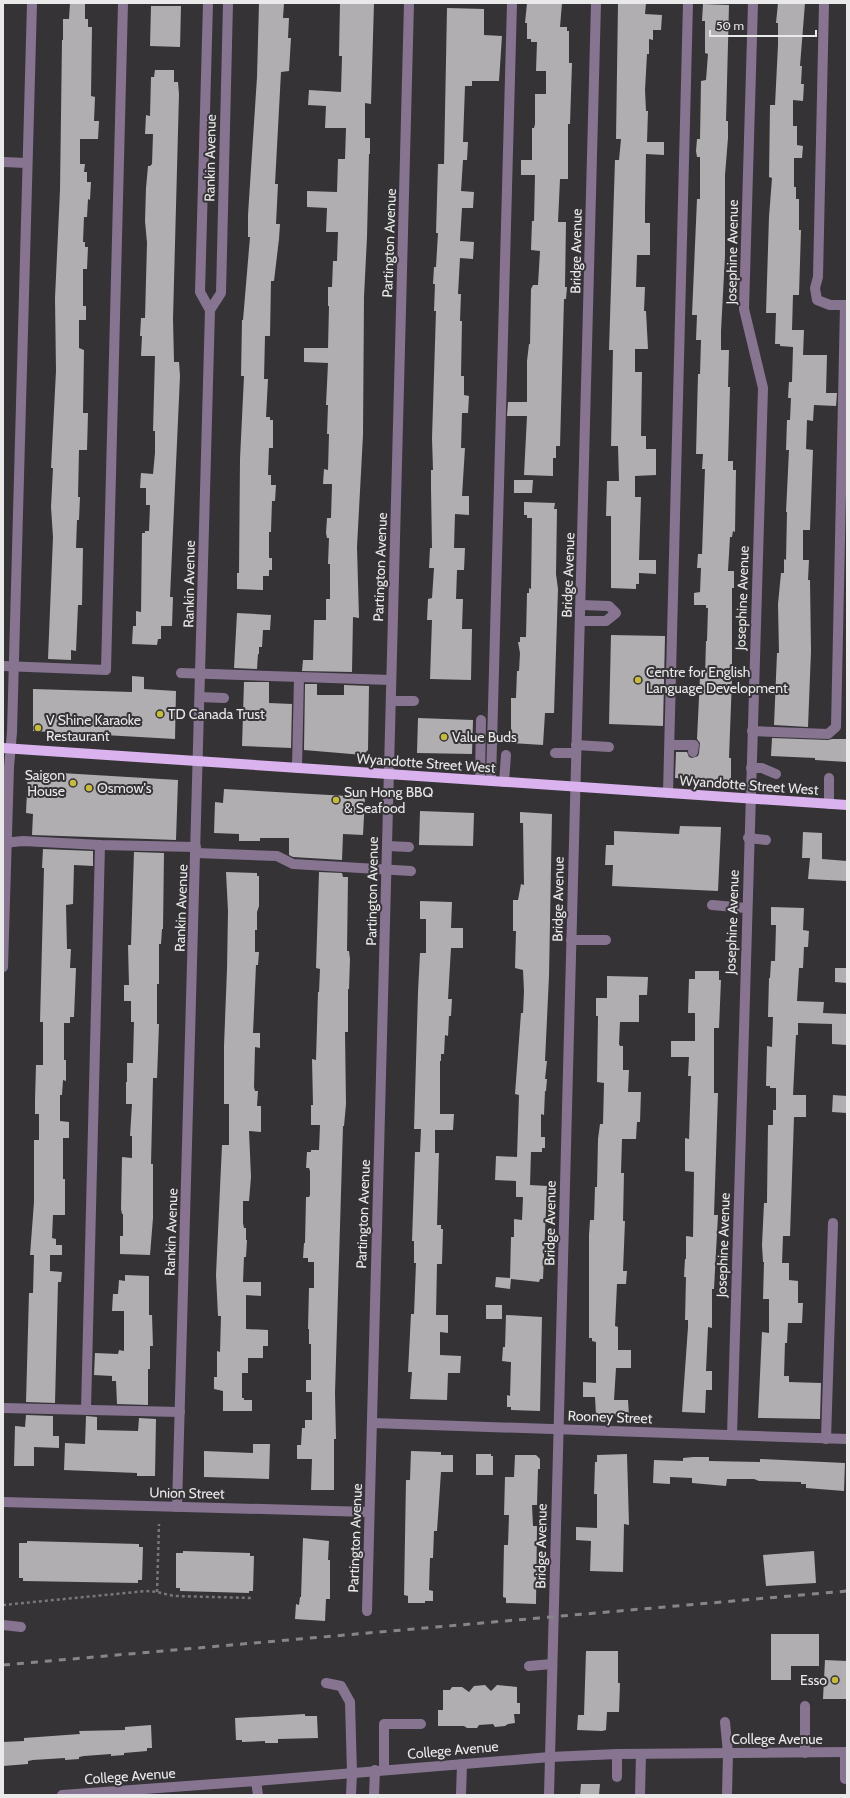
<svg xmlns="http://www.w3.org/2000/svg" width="850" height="1798" viewBox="0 0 850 1798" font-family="Cabin,sans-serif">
  <rect width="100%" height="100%" fill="#353336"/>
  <g fill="#b0aeb1">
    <path d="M70,3H85V19H88V27H92L91,96L95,97L94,121H99L98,139H80V164H85L84,172H87V182H91L90,200L88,199L87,217H84L83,242H85V247H88L87,269H83V306H86V320H79V348L84,350L83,413H88L87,450H79L78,497H80L79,520H77L76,548H83L82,605H78L76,651L71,650V660L48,659L53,537L51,507L53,468H51L56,371L55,298L60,190L62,40H63V19H69Z"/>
    <path d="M259,3H284L283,18H289L288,38H291L289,71L281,72L275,184H278L276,224H280L279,239L274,281H271L270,336H265L264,379H268L266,417H270V420H273V448H269L268,475H271V485H276L275,501H272L271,532H269V558H272V570H269V576H263V590L237,589V573H239L240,459L244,376H241L242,320H243L250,237H248V215L257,77Z"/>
    <path d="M340,3H374L371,104L365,103V138H370V154H369L367,237L364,297L363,435L357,547L359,618L353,617L352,672L302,671L303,660H313L314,620H326V599H330V564H328L329,538H327L326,533L327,518H331L332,484H323L324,469L328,470L329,434H327L328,405H326L328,363L304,362V348H328L329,306H328V287H332L333,261H337L338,232H326L327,208L307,207V191L337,192L338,159H345L346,128H325L326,106L308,105L309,90L341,92L342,56H339Z"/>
    <path d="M527,3H562L560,27H567V31H569V63H572L570,124H568V179H560L558,222H566L565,287H567L566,299H564L560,446H556V458H553V476L524,475L527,416H507L508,402H527V361L529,344H530L531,289L533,285H538L540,251L531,250L532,221H534L535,175H521V160H532V128H534L535,124V94H546V71H536L537,42H531V39H527V23H525Z"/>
    <path d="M618,3H646L645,14L662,15L661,30H653V40L649,39V54H647L645,90L646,111H648L647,142H664V155L646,154L645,208V223H650V255H637L636,287H645L644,311H646L648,349H635V372H642L641,436H646V449H656V475L635,476V497H641L639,560H656V574L639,573V584H636V589L611,588V516H606L607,481H619L618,446H611L613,350H609L615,160H619L621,139H616Z"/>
    <path d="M778,3H805L800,66H802L801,84H804L803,101L793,100V126H797V145L803,146L802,158H794V187H796V199H799V230H801L799,295H793L792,330H804L803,355H827L826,393H837L836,406L814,405L813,421L807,420L806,449L813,450L810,530H803V560H809L808,580H810L811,651L808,727L774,725L777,653H779L778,604L781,573H784V559L786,560L787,512H786L789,450H786L787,420H790L791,398H788L789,382H792L793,347L780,346V344H775L776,313H766L769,217L772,178L769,177L770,105H775L778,45V23H776Z"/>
    <path d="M703,4L729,5L726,121H728V138L725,175V256L721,331V350H729L728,387H730L728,461H733V470H736L735,532L733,531L732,537H730L728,571H734V588H732V678L729,758H731V781L675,778L676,752H687L689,757L692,758L698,756L699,753L700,743L697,739L700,677H705L706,641H707L708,608H706V605H694V593L700,592L701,568H697L698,554H702L705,469H702L703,454H696L698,374H700L701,340H696L697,315H692L697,199H700V157H697L696,151L697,139H700L701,81L706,80L708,54L705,53V21H702Z"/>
    <path d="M151,6H181L180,47L150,46Z"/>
    <path d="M447,8L484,9V35L502,36L499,81H472V86H465L463,142H468L467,160H463L461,191L474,192L473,208H462L460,241L474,242L473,259L460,258L458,294H461L460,321H462L461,376H464V395L469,396L468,413H462L461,448H465L462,496H469V515L455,514L454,548H465L464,570H457L456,599H463L462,629H472L471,680L430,679L432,620H427L428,599L432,598L434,568H429L430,548H432L431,488V470H433L432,438L436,311H434L435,284H433L434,267H436L438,233H436L438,164H444Z"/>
    <path d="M155,70H174V82H178L179,94L173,319L174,362H179L180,376L170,597H173L172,626H161V639H158L157,645L132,644L133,626H136V611L141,612L142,533H145V531H149L150,505H146V488H140L141,473L153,474L155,453V431H153L155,356H141L142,336H140L141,318H145L147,243L145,221L146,188L148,166H150L152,164L153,134H145L146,115L150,116L151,77H154Z"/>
    <path d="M514,480H533L532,493H514Z"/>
    <path d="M524,502L555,503L554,509H557L556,574L558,589L554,713H545L543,745L511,743V698H516L517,671H519L520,653L518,642H520V637H526L527,593H529V588L531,589L532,518H527V515H524Z"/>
    <path d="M237,613L271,615L270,630H263L262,647H259V654H258L257,669L234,668Z"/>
    <path d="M611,635L665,636L663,726L609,724Z"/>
    <path d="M132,676L144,677V689L176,691L175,739L33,731V689L132,692Z"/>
    <path d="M244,682H269V703L292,704L291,748L242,746Z"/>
    <path d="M305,684H317V695H344V685L369,686L368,750L363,755L304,750Z"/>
    <path d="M418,718L473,720L472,754L417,753Z"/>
    <path d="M772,738L828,740L832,739H847V762L815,760V758L771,756Z"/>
    <path d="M28,771L178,780L176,840L32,835L33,814L26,813Z"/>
    <path d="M224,789L365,797L363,835L343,834L342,860L293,857L289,855V838H260V841H239V834L214,833L215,802L223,803Z"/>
    <path d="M420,811L474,813L473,846L419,845Z"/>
    <path d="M520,812L552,814L549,976L545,1061H547L545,1079H547L546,1091H545L544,1115L541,1114V1137H545V1148H542V1152H531L530,1185L547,1186L543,1279H540L539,1282L511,1279L510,1289L495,1287L496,1277L510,1278L511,1237H514V1219L522,1220L523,1197H516V1181L495,1180L496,1156L517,1157L519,1095L515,1094L521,1013H523L524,991L523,970L515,968L516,931H513V900H518L521,884L524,885L523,823H520Z"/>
    <path d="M680,826L721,827L718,891L612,886L613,865H605L606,845H614V831L679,834Z"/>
    <path d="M803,832L822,833V859L847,861V881L808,879L810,858H802Z"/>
    <path d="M43,849L93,851V866L74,865L73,904L66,905L67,949H71L70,968H76L74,1017H70V1023H64V1060H66V1081L63,1080L62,1095H60V1121L69,1122V1138H63V1179H65V1215H53L52,1238L56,1239V1245H62V1255H50V1271L62,1272L61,1282H58L55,1403L26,1402L29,1293H33L34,1255H30L34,1202V1140H39V1114H35V1100L36,1065H43V1022H40L44,868H42Z"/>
    <path d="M134,852L164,853L163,929H162L161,944H159V984H157V1024H159L157,1078H153L151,1164H153V1218L150,1255L120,1254V1236H123V1214H122L121,1209L122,1157L132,1158V1136H130L132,1104H126V1082H127V1063H133V1061L134,1022H131V1001H124V985H129L128,945H131Z"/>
    <path d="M226,872L257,873V876H259V906L257,912V930H255V952H259L258,965H256L253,1033H260V1048L255,1047L254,1087L255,1091H258L257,1106H261V1132L249,1131L251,1177L249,1201H243V1223L244,1228H246V1240H247L246,1257H244L243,1282H261V1296L246,1295V1329L268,1330V1346H263V1358H248V1373H242V1398H244V1400H252V1411H223V1391L214,1389V1377H217V1351L220,1352L221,1316H218L216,1275L222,1145H229V1104H224V1046L227,969L228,911Z"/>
    <path d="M319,872L342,873L343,877H348L347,951H349L350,959L349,989H348V1032H345L346,1104L344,1126H343L335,1393L336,1439H334V1490H311L312,1459H297V1445H301L302,1428H305V1420H312V1392H306V1380H311V1344H309V1329H308L309,1288H314V1262H308V1258H303L304,1243H305L306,1197H309L310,1195V1171L309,1168H306L307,1152H311V1150H319L320,1125H311V1105H313L312,1059L316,1060L318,992H319L320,969L316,968Z"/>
    <path d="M420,901L452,902L451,928H463V948H451L448,999H452L451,1016H449L448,1036L445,1035L444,1054H441V1061H440V1114H454L453,1130H435V1153H439L437,1225H441V1229H443L442,1264H437L436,1315H448V1333L440,1332V1355L461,1356L460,1373H448L447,1400L410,1399L412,1372H408L411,1314H414L416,1263H414V1241H412L415,1152H420L421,1129H414L418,992L420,953H426V919H420Z"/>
    <path d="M771,907L804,908L803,930L809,931L808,947H804L803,968H799L797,1001L824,1002L823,1013L847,1014V1045L832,1044V1024L798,1023V1035H796L793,1095H806V1117H794L790,1236H783L782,1263H789V1280L798,1281V1303H803L802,1323H788L787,1343H785L784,1376H789V1382L821,1383L820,1419L758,1418L762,1332L769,1333V1299H763L764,1262H763L762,1245L764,1203H767V1200L768,1125H773V1110H776V1088H770V1086H766L767,1046L772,1047L773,1017H768L769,978H770L771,961H775L776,925H771Z"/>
    <path d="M835,968H847V983L835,982Z"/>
    <path d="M695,971H719V980H721L719,1028H714V1093H718L714,1215H718L714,1289H712V1328L708,1327L706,1371H712V1390H706L705,1413L682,1412L688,1327V1320H685L686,1277H684L685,1259H686V1236L693,1237L694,1172L685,1171V1138L689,1139L691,1076H688L689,1057H671V1041H695V1013H688L689,979H695Z"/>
    <path d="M607,976L648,977L647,995H639V1022H620L619,1044L620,1046H623V1070H629L628,1092H641L640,1122H637L636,1139H622L621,1173H624L623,1221H625L623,1271H627L626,1284H617L615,1326L618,1327V1350H631V1368H616L614,1400H628L629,1416L596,1415L595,1397H583V1382L596,1383V1342L592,1341V1338H589V1235L590,1220H594L595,1187H597L598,1139L600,1124H603L604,1083L597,1082L598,1016H596V998H607Z"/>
    <path d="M833,1095L847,1096V1113L832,1112Z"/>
    <path d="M125,1275L149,1276V1315H152L153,1346H150V1369H148V1405L117,1404L116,1381H112V1376L94,1375L95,1353L118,1354L119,1350L124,1351V1311H112L113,1294H118L119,1280L125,1281Z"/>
    <rect x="486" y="1305" width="16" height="14"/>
    <path d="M506,1315L542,1317L540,1411L511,1410V1407H507V1395L510,1396L511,1362L502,1361L503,1347H505Z"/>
    <path d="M26,1415L53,1416V1436H59V1448L34,1447V1466H14L15,1426L25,1427Z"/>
    <path d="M86,1416L97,1417V1430L138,1431L139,1418L156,1419L155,1476H137V1473L64,1470L65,1443L85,1444Z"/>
    <path d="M253,1444H270L269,1479L204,1477V1451L253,1453Z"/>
    <path d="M411,1451L441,1452V1455H453V1472H441L437,1531H434L433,1558H430L429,1590L433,1591V1601H425V1603H408V1596L404,1595L406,1480H410Z"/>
    <path d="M476,1454H491V1456H493V1475H476Z"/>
    <path d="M627,1454L629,1525L624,1524L623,1572L590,1571L591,1541L576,1540V1527L597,1528V1494H594L595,1462H597V1455Z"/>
    <path d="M515,1455H536L540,1459V1469H538L537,1505H532L533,1526H537L536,1604L506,1603V1598L503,1597L504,1545H508L509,1515H504L505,1477H514Z"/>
    <path d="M693,1457H709V1461L760,1462V1459L845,1463L844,1491L806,1488V1484H801V1482L759,1481L754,1479H727L726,1486L692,1483V1478L670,1477V1484L653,1483L654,1460L683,1461V1458Z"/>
    <path d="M303,1538L329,1541L328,1560H330V1599H326L325,1621L295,1619L296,1604L299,1605L300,1597H301Z"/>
    <path d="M27,1541L139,1544V1547H143L142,1580H138V1583L23,1581V1578H19V1543H27Z"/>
    <path d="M183,1551L250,1553V1556H254L253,1591H249V1593L180,1591V1588H176V1553H183Z"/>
    <path d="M814,1551L816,1583L766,1586L763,1555Z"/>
    <path d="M771,1634H819V1666H791V1680H771Z"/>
    <path d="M586,1651H618V1683H620L619,1712H607L606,1730L602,1731L577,1730L578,1715H584Z"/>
    <path d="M825,1660L847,1661V1699H823Z"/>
    <path d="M485,1685L491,1691L497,1685L517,1687V1703H520V1714H514L515,1723L508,1724L505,1726L495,1727L493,1724L479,1725L477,1728H467L464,1726H438V1710H443V1690H450L452,1687H462L469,1692L474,1686Z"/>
    <path d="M305,1714V1716H317L318,1738L278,1739V1743H265V1741L242,1742V1740H236L235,1718Z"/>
    <path d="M151,1725L152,1748H147V1751L124,1753V1755L111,1756V1754L84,1756L79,1757V1759L65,1760V1758L33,1760L28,1761V1764L3,1766V1742L24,1741V1738L80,1734L79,1731L125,1730V1727Z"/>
    <path d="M581,1784H600L599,1795H580Z"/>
  </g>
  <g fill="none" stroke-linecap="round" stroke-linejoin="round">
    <g stroke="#787779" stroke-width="2.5" stroke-dasharray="3 3" stroke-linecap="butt">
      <path d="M157,1592L159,1524"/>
      <path d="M3,1605L146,1591L157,1592L174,1596L252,1598"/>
    </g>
    <g stroke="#867491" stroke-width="10">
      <path d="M208,3L200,292L210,310"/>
      <path d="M824,3L818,277L815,288L817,300L830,305H847"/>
      <path d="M3,162L27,163"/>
      <path d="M580,621H606L616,613L609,606L581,605"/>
      <path d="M3,666L106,670L123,3"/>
      <path d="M181,673L391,680"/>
      <path d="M200,697L224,698"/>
      <path d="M391,701H414"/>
      <path d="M752,731L828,734L836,727L845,305"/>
      <path d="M576,745L609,747"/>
      <path d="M670,745H694L693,752"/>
      <path d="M555,753H576"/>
      <path d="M297,768L299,677"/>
      <path d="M751,768H762L776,774"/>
      <path d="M480,780L481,720"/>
      <path d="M491,781L512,3"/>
      <path d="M504,782L506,755"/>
      <path d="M668,793L688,3"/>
      <path d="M829,804V778"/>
      <path d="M748,838L766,840"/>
      <path d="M3,843L23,841L100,845L196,847"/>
      <path d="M387,846L409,847"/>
      <path d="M196,853L277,856L293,864L411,871"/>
      <path d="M712,905L746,908"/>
      <path d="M571,940H606"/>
      <path d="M3,967L9,767L12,732L32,3"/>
      <path d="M3,1408L180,1412"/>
      <path d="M86,1410L100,845"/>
      <path d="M372,1423L847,1439"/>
      <path d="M732,1435L763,388L744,309L753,3"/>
      <path d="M826,1439L833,1223"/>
      <path d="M3,1502L369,1512"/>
      <path d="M177,1507L210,310L221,293L228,3"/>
      <path d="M367,1611L409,3"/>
      <path d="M3,1625L21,1627"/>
      <path d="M529,1666L552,1664"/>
      <path d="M326,1683L341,1686L350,1702L352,1773L351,1795"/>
      <path d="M805,1706V1753"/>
      <path d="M725,1722L728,1753L727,1795"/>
      <path d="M384,1770V1724H421"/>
      <path d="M617,1777V1754"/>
      <path d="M845,1779V1752"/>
      <path d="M256,1781L258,1795"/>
      <path d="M62,1795L256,1781L550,1757L617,1754L847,1752"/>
      <path d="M374,1795L375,1770"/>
      <path d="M461,1795L462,1764"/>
      <path d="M549,1795L596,3"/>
      <path d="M640,1795L641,1754"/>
    </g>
    <path stroke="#d9b2ee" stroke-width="10" d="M3,748L847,805"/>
    <path stroke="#878587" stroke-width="3" stroke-dasharray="7 7" stroke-linecap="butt" d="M3,1665L847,1591"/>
  </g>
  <g fill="#c7bb3b" stroke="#353336" stroke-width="1.5">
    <circle cx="638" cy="680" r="4"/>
    <circle cx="160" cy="714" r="4"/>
    <circle cx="38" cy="728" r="4"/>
    <circle cx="444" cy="737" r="4"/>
    <circle cx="73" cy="783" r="4"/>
    <circle cx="89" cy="788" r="4"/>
    <circle cx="336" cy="800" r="4"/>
    <circle cx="835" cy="1680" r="4"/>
  </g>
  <g text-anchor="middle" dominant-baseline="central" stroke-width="4" stroke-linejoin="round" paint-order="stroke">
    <g font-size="14" fill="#eae9ea" stroke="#353336">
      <text transform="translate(210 158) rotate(-89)">Rankin Avenue</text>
      <text transform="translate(389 243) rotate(-88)">Partington Avenue</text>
      <text transform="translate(576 251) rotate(-89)">Bridge Avenue</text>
      <text transform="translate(732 252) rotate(-89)">Josephine Avenue</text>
      <text transform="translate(380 567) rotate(-88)">Partington Avenue</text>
      <text transform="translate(568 575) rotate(-88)">Bridge Avenue</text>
      <text transform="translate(189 584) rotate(-89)">Rankin Avenue</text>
      <text transform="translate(742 598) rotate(-88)">Josephine Avenue</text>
      <text transform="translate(426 763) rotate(4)">Wyandotte Street West</text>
      <text transform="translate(749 785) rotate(4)">Wyandotte Street West</text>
      <text transform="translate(372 891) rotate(-89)">Partington Avenue</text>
      <text transform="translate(558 899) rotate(-89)">Bridge Avenue</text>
      <text transform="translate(181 908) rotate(-88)">Rankin Avenue</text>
      <text transform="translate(732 922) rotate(-88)">Josephine Avenue</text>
      <text transform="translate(363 1214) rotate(-88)">Partington Avenue</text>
      <text transform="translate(550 1223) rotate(-89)">Bridge Avenue</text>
      <text transform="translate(171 1232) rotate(-88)">Rankin Avenue</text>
      <text transform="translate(723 1245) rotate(-88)">Josephine Avenue</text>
      <text transform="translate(610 1417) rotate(2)">Rooney Street</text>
      <text transform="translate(187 1493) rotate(1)">Union Street</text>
      <text transform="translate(355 1538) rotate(-88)">Partington Avenue</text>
      <text transform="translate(541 1546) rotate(-89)">Bridge Avenue</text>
      <text x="777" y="1739">College Avenue</text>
      <text transform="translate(453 1750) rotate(-5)">College Avenue</text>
      <text transform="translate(130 1776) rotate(-4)">College Avenue</text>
    </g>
    <g font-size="14" fill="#eae9ea" stroke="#353336" text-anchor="start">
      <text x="646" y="672">Centre for English<tspan x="646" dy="16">Language Development</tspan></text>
      <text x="168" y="714">TD Canada Trust</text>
      <text x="46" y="720">V Shine Karaoke<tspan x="46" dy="16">Restaurant</tspan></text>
      <text x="452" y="737">Value Buds</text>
      <text x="65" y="775" text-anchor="end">Saigon<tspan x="65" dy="16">House</tspan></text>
      <text x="97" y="788">Osmow's</text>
      <text x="344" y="792">Sun Hong BBQ<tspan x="344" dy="16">&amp; Seafood</tspan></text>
      <text x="827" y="1680" text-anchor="end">Esso</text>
    </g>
  </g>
  <rect width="850" height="1798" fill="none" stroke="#eae9ea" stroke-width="8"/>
  <path d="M710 30v6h106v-6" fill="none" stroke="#eae9ea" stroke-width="2"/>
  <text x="716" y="30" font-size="12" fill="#eae9ea" stroke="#353336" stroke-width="3" paint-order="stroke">50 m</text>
</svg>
